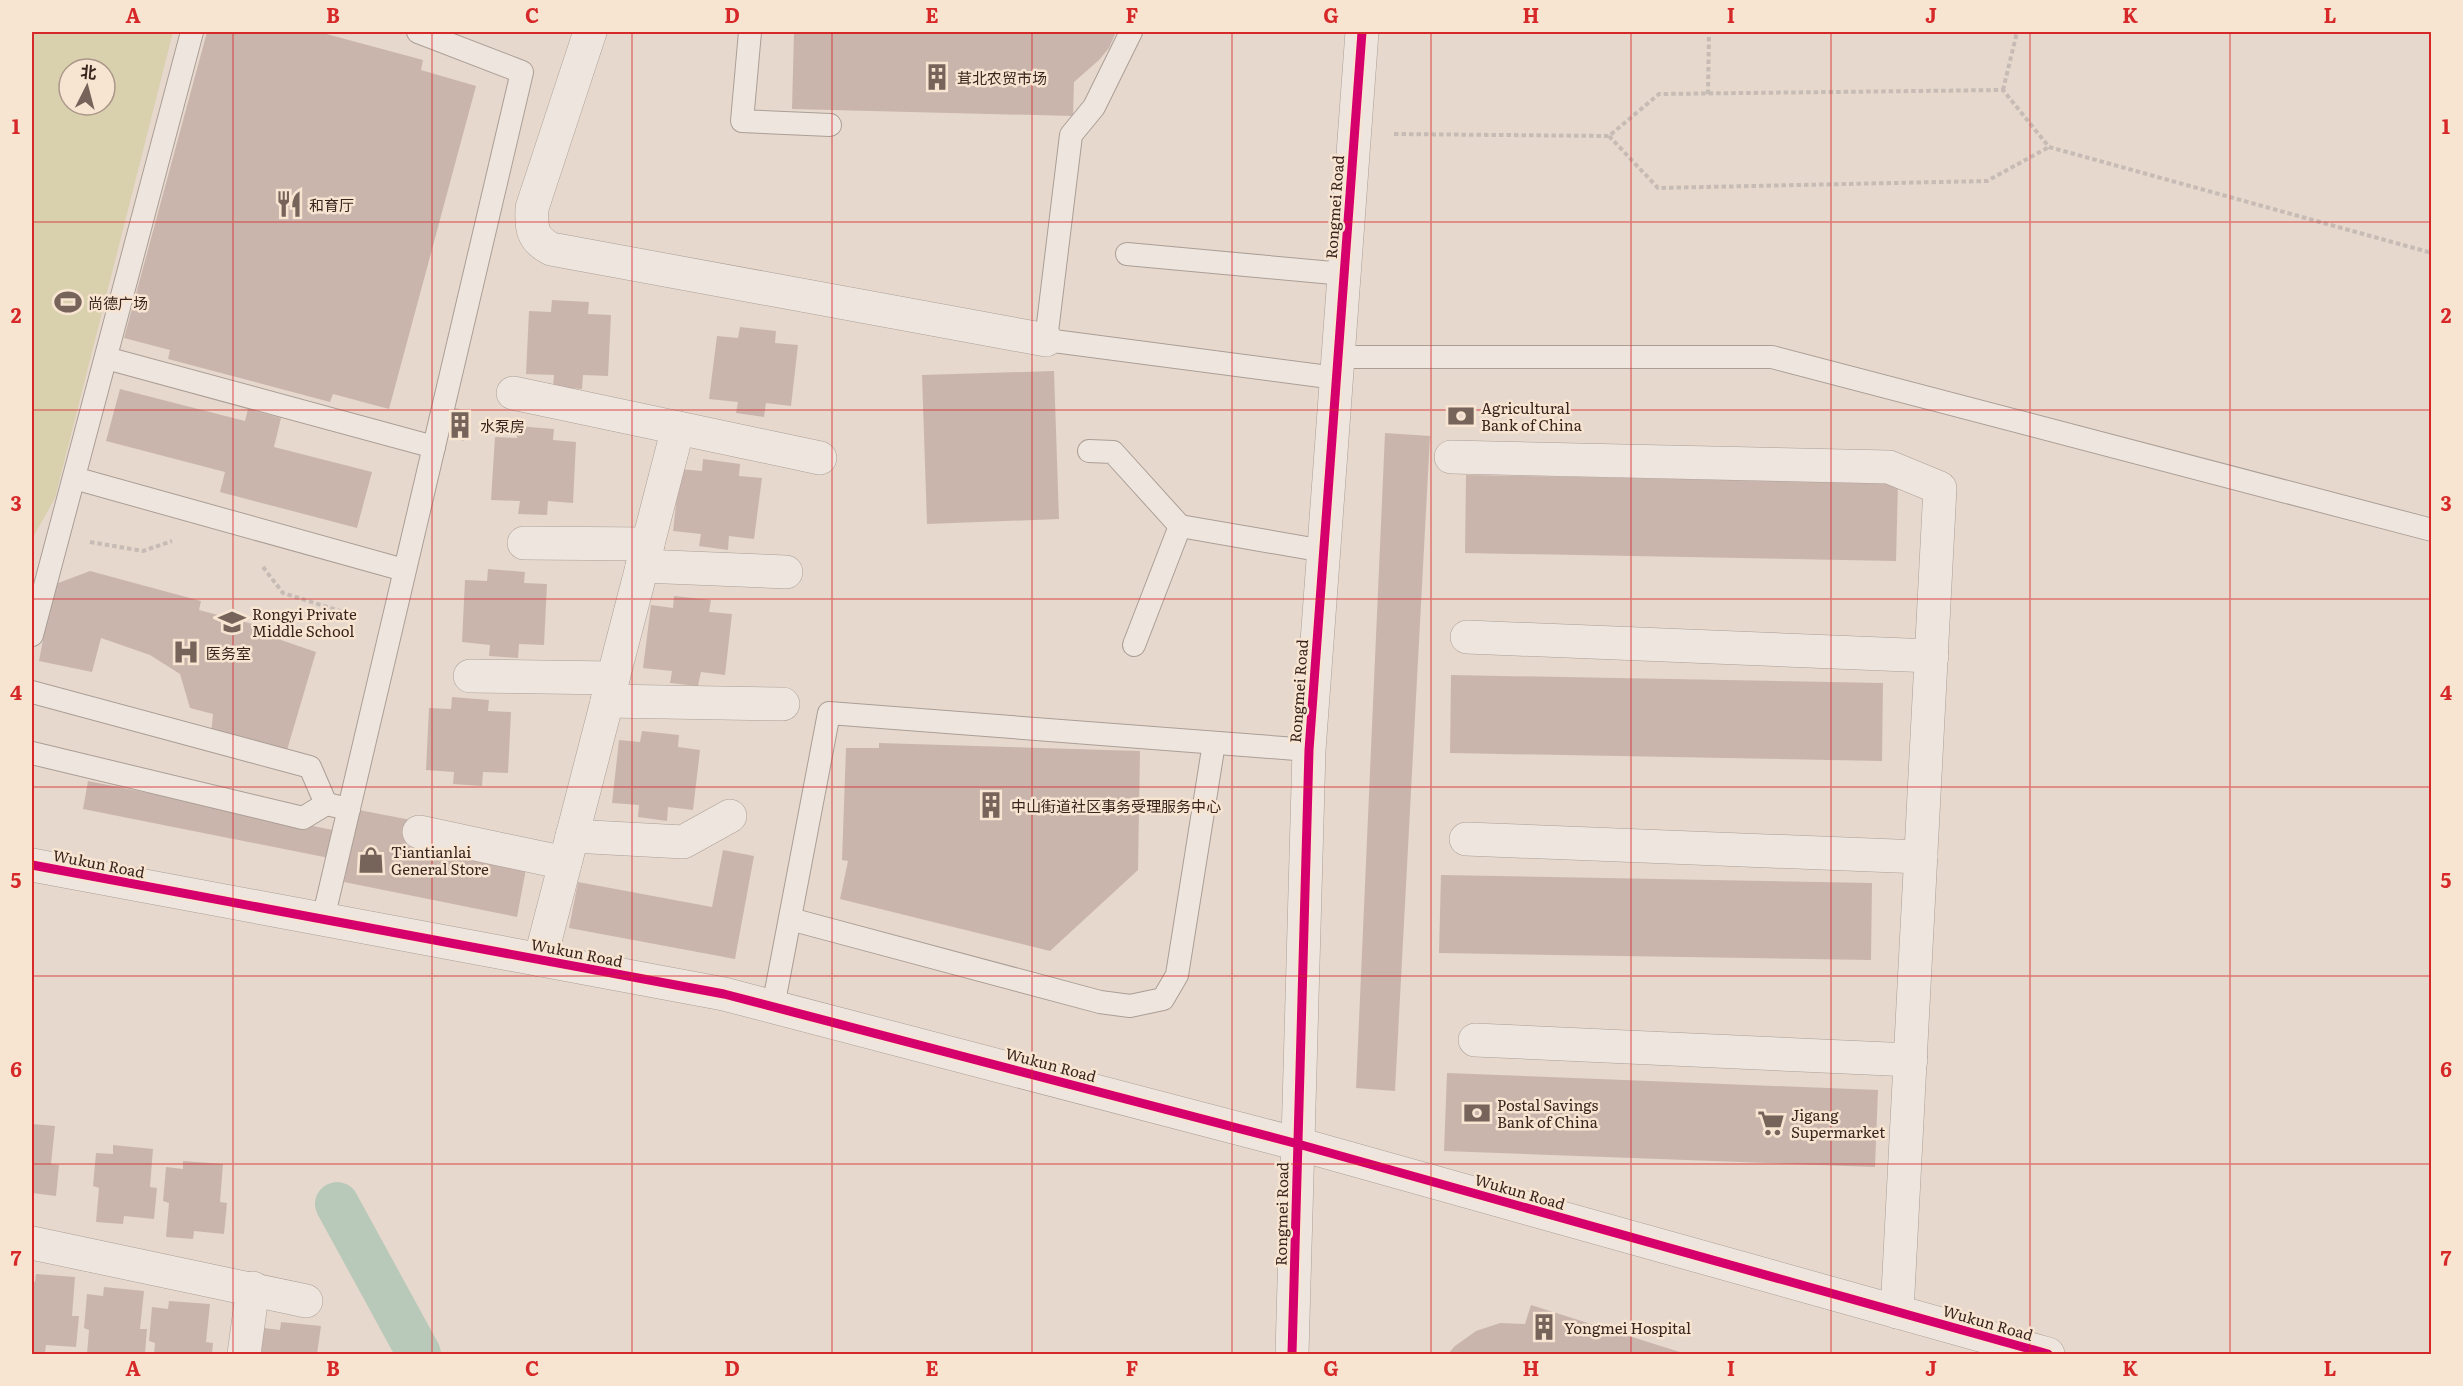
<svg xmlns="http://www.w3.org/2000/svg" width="2463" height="1386" viewBox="0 0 2463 1386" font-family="Literata,'Noto Sans SC',serif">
  <rect width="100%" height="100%" fill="#e6d8cc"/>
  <path fill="#d9d0ae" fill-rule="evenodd" d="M32,32H173L55,498L32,539ZM69,69H105V105H69Z"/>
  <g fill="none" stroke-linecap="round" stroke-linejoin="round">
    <path stroke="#b8c9ba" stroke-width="44" d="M337,1204L419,1354"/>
  </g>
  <g fill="#cab5ad">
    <path d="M207,32H319L423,60L421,70L476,86L389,409L333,394L330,402L168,359L170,350L124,338Z"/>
    <path d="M794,32H1116L1109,48L1099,60L1074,82L1073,116L792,109Z"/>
    <path d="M552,300L589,302L588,314L611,315L608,376L583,375L582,389L553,387L554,375L526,374L529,311L551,312Z"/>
    <path d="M740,327L776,331L775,343L798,345L791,406L766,403L764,417L736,413L738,402L709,399L717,336L738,338Z"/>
    <path d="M1054,371L1059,519L927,524L922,375Z"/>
    <path d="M120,389L245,421L248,409L281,418L274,447L372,472L357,528L220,492L225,472L106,441Z"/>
    <path d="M455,408L471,412L464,441L448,437Z"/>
    <path d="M517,426L554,429L553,440L576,442L573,503L548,501L547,515L518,514L520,501L491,500L495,437L517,438Z"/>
    <path d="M1385,433L1430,436L1395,1091L1356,1088Z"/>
    <path d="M703,459L740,464L739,476L762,478L754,539L729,536L728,550L699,546L701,534L673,531L680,469L702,471Z"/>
    <path d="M1466,475L1898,483L1896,561L1465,553Z"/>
    <path d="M488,569L525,572L524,583L547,584L544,645L519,644L518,658L489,656L490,645L462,642L465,580L487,581Z"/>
    <path d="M90,571L201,601L199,610L282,632L281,640L316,652L285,757L211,734L213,714L190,708L180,674L150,655L101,638L92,672L39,661L53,585Z"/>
    <path d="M674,596L711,600L709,612L732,614L725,675L701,672L698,686L670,683L672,671L643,668L651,605L673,608Z"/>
    <path d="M1451,675L1883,683L1882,761L1450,753Z"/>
    <path d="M452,697L489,700L488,711L511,712L508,773L483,772L482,786L453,784L454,772L426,770L429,708L451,709Z"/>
    <path d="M642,731L679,735L678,747L700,750L693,810L668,807L667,821L638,817L639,805L612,803L619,740L640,742Z"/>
    <path d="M879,743L1140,751L1138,870L1050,951L840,899L848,861L842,860L846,748H879Z"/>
    <path d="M88,781L333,830L329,858L83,809Z"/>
    <path d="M359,810L411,820L406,846L526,869L517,917L344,882Z"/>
    <path d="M723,850L754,856L735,959L569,928L578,882L712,907Z"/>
    <path d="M1441,875L1872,883L1871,960L1439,953Z"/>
    <path d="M1447,1073L1878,1090L1875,1167L1444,1151Z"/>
    <path d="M32,1124L55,1126L51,1164L59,1165L56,1196L32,1193Z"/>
    <path d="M113,1145L153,1149L150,1187L157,1188L154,1219L124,1216L123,1224L96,1222L99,1188L93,1186L96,1153L113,1154Z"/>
    <path d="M183,1161L223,1164L220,1202L227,1203L224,1234L194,1231L193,1239L166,1237L169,1203L163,1201L166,1167L183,1169Z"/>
    <path d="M36,1274L75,1277L72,1316H79L76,1347L46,1345L45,1353L32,1352V1282H35Z"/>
    <path d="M104,1287L144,1291L140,1329H147L145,1354H87L89,1330L84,1328L87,1294L103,1296Z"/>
    <path d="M169,1301L210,1304L206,1342L213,1343L212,1354H154L155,1343L149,1341L152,1307L168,1309Z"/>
    <path d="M1531,1305L1686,1354H1448L1455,1346L1476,1331L1500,1323L1525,1324Z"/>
    <path d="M281,1322L321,1326L317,1354H261L264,1328L280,1330Z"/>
  </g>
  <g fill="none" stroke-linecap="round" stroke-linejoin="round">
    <defs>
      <g id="service">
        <path d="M750,32L742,121L830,125"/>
        <path d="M1131,32L1094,107L1071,135L1046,340L1336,378"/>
        <path d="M1127,254L1344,274"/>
        <path d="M1338,357H1772L2432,530"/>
        <path d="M106,358L434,447"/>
        <path d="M1089,451L1113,452L1180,526L1324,551"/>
        <path d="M74,478L404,570"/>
        <path d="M32,635L192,32"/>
        <path d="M1134,645L1180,526"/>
        <path d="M32,692L310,767L326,804"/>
        <path d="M32,753L303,818L326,804L349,809"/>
        <path d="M323,919L522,72L418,32"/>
        <path d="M790,919L1100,1002L1130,1006L1163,999L1177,975L1214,743"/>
        <path d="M773,1007L829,713L1309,750"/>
      </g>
      <g id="minor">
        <path d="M590,32L532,208C531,228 532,239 551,249L1046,340"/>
        <path d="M513,393L820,458"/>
        <path d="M1451,457L1889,467L1940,488L1897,1312"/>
        <path d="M524,543L648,544"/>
        <path d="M642,566L786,572"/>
        <path d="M1467,637L1932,656"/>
        <path d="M470,676L613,678"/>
        <path d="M607,701L783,704"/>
        <path d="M419,832L565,863"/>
        <path d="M572,836L683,842L730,816"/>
        <path d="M1466,839L1921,857"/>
        <path d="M540,960L678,428"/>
        <path d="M1475,1040L1911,1060"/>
        <path d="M32,1243L306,1301"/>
        <path d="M244,1354L253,1288"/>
      </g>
      <g id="tertiary">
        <path d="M32,865L724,994L1298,1144L2048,1354"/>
        <path d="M1292,1354L1309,750L1362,32"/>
      </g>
    </defs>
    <use href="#service" stroke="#ab9e96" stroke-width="24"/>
    <use href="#minor" stroke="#ab9e96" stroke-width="34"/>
    <use href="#tertiary" stroke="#ab9e96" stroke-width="34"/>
    <g stroke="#c6bcb5" stroke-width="4" stroke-dasharray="4.5 3" stroke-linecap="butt">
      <path d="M2003,90L2017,32"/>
      <path d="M1708,94L1709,32"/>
      <path d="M1394,134L1609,136L1659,94L2003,90L2049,147L2432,253"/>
      <path d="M1609,136L1658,188L1987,181L2049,147"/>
      <path d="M90,542L143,551L172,541"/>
      <path d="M263,567L283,593L359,617"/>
    </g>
    <use href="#service" stroke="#eee6de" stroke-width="22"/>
    <use href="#minor" stroke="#eee6de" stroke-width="33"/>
    <use href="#tertiary" stroke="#eee6de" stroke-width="33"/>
    <defs>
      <g id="cycleway">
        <path d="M32,865L724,994L1298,1144L2048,1354"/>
        <path d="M1292,1354L1309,750L1362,32"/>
      </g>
    </defs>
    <use href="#cycleway" stroke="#f7e4d1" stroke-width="13"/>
    <use href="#cycleway" stroke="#d6006c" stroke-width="9"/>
  </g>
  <path fill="none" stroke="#d62828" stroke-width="1.5" stroke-opacity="0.55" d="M233,32V1354M432,32V1354M632,32V1354M832,32V1354M1032,32V1354M1232,32V1354M1431,32V1354M1631,32V1354M1831,32V1354M2030,32V1354M2230,32V1354M32,222H2432M32,410H2432M32,599H2432M32,787H2432M32,976H2432M32,1164H2432"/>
  <defs>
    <symbol id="building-bare" viewBox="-9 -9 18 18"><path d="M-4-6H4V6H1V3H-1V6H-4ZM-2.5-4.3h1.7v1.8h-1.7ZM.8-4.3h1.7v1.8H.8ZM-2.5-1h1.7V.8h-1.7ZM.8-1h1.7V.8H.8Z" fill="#76635a" stroke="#f7e4d1" stroke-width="2.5" paint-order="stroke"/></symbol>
    <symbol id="restaurant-bare" viewBox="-9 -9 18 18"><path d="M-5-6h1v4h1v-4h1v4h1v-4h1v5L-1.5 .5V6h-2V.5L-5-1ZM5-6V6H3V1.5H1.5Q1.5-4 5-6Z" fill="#76635a" stroke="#f7e4d1" stroke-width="2.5" paint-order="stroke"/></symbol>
    <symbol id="stadium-bare" viewBox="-9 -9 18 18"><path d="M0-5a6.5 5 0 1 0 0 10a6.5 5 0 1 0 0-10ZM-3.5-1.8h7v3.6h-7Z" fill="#76635a" stroke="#f7e4d1" stroke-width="2.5" paint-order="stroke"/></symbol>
    <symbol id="bank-bare" viewBox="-9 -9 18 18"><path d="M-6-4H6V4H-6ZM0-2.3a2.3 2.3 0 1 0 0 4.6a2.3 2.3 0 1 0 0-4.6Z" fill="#76635a" stroke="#f7e4d1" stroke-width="2.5" paint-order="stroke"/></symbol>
    <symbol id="school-bare" viewBox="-9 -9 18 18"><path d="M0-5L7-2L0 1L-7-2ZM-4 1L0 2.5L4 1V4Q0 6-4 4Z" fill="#76635a" stroke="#f7e4d1" stroke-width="2.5" paint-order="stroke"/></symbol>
    <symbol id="hospital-bare" viewBox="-9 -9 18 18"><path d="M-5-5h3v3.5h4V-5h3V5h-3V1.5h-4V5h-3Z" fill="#76635a" stroke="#f7e4d1" stroke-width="2.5" paint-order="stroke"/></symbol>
    <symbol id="shop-bare" viewBox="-9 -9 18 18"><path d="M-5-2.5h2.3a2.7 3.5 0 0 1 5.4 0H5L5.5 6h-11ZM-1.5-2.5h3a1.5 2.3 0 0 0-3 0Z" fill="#76635a" stroke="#f7e4d1" stroke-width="2.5" paint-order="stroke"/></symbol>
    <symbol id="supermarket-bare" viewBox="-9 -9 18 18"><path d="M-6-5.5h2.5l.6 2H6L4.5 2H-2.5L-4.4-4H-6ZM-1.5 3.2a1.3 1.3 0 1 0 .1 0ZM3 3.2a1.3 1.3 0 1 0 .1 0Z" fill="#76635a" stroke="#f7e4d1" stroke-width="2.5" paint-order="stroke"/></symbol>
  </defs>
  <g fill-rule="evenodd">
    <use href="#building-bare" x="918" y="58" width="38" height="38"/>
    <use href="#restaurant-bare" x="270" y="185" width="38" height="38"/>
    <use href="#stadium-bare" x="49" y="283" width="38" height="38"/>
    <use href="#bank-bare" x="1442" y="397" width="38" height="38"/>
    <use href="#building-bare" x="441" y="406" width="38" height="38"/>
    <use href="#school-bare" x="213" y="603" width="38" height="38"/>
    <use href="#hospital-bare" x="167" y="633" width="38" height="38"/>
    <use href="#building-bare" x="972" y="786" width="38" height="38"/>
    <use href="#shop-bare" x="352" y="841" width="38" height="38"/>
    <use href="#bank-bare" x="1458" y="1094" width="38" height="38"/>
    <use href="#supermarket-bare" x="1752" y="1104" width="38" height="38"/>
    <use href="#building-bare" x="1525" y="1308" width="38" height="38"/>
  </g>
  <g text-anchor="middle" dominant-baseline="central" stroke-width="5" stroke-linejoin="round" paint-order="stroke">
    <g font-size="15" fill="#3a241d" stroke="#f7e4d1" text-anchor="start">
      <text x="957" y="77">茸北农贸市场</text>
      <text x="309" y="204">和育厅</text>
      <text x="88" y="302">尚德广场</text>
      <text x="1481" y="407">Agricultural<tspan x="1481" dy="17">Bank of China</tspan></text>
      <text x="480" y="425">水泵房</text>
      <text x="252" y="613">Rongyi Private<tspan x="252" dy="17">Middle School</tspan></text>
      <text x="206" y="652">医务室</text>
      <text x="1011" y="805">中山街道社区事务受理服务中心</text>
      <text x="391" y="851">Tiantianlai<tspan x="391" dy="17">General Store</tspan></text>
      <text x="1497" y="1104">Postal Savings<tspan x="1497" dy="17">Bank of China</tspan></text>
      <text x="1791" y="1114">Jigang<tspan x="1791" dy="17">Supermarket</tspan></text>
      <text x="1564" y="1327">Yongmei Hospital</text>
    </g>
    <g font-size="15" fill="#3a241d" stroke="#f7e4d1">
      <text transform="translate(1334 207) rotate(-86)">Rongmei Road</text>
      <text transform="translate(1298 691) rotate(-86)">Rongmei Road</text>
      <text transform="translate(99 863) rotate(11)">Wukun Road</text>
      <text transform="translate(577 952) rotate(11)">Wukun Road</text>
      <text transform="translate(1051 1064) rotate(15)">Wukun Road</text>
      <text transform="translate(1520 1191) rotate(16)">Wukun Road</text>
      <text transform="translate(1281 1214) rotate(-89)">Rongmei Road</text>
      <text transform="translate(1988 1322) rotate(16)">Wukun Road</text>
    </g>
  </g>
  <rect width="2463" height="1386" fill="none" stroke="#f7e4d1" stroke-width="66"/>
  <g transform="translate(87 87) rotate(6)"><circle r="28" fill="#f7e4d1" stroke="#ab9789" stroke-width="1.5"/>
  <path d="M0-4.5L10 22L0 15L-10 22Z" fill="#76635a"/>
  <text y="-9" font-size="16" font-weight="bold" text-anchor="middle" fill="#3a241d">北</text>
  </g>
  <rect x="33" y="33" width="2397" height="1320" fill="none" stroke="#d62828" stroke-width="2"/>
  <g font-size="20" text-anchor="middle" font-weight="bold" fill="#d62828">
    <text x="133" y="23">A</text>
    <text x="333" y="23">B</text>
    <text x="532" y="23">C</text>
    <text x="732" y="23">D</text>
    <text x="932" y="23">E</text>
    <text x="1132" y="23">F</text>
    <text x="1331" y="23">G</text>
    <text x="1531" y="23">H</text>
    <text x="1731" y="23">I</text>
    <text x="1931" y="23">J</text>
    <text x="2130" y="23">K</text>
    <text x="2330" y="23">L</text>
    <text x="16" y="134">1</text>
    <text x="2446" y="134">1</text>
    <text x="16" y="323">2</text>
    <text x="2446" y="323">2</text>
    <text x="16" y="511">3</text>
    <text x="2446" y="511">3</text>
    <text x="16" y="700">4</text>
    <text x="2446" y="700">4</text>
    <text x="16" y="888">5</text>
    <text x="2446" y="888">5</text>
    <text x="16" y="1077">6</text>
    <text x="2446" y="1077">6</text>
    <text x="16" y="1266">7</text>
    <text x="2446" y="1266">7</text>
    <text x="133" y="1376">A</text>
    <text x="333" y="1376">B</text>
    <text x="532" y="1376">C</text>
    <text x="732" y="1376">D</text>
    <text x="932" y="1376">E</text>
    <text x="1132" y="1376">F</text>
    <text x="1331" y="1376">G</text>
    <text x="1531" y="1376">H</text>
    <text x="1731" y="1376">I</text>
    <text x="1931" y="1376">J</text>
    <text x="2130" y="1376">K</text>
    <text x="2330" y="1376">L</text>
  </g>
</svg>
